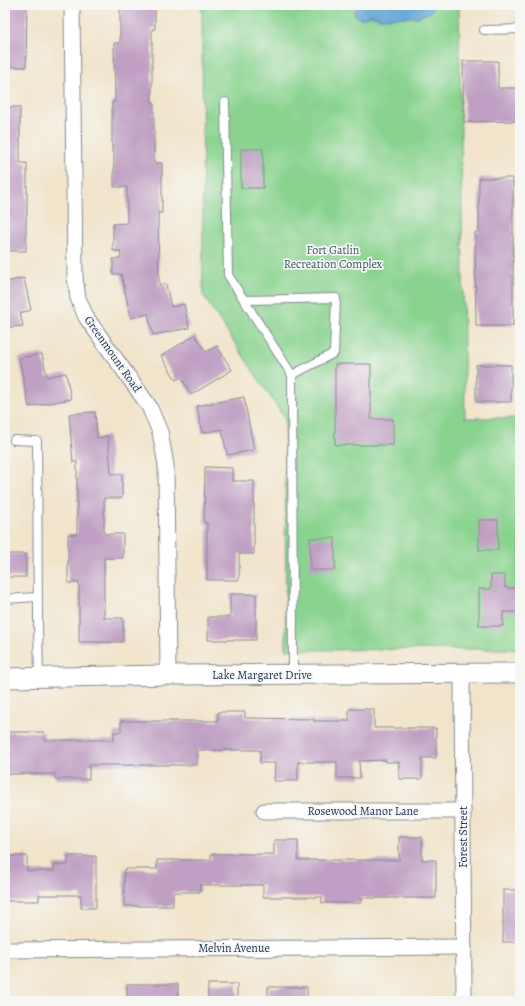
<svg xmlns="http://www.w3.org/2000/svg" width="525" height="1006" viewBox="0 0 525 1006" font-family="Alegreya,serif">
  <rect width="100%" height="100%" fill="#f6f6f2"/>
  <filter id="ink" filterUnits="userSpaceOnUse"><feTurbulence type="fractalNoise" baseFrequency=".025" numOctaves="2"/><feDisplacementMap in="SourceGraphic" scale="8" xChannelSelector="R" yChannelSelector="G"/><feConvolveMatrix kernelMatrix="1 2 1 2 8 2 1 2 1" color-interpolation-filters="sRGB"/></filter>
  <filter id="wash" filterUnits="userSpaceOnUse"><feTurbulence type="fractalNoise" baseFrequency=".012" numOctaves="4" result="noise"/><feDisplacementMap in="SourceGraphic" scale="16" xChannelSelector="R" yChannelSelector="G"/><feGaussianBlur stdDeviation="0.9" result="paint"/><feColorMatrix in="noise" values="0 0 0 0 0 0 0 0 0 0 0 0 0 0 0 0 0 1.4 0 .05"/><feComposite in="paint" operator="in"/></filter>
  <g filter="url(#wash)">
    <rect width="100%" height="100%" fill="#f1e4cb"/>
    <path fill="#89d38f" stroke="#528176" d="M202,5H459L465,418H520V649L286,650L285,419L203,295Z"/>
    <path fill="#5da2d2" stroke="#3c6898" d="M358,5H434L431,12L418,17L379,18L371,15L361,19L355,15L354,12Z"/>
    <g id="blocks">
      <g fill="#bf9fc3">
        <path d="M5,5H27L26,67H5Z"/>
        <path d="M120,5H155V29H152V102H154V163H162V213H158L159,285L166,284L171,307L184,304L189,328L153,335L148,314L131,318L121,274H113V259L121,258L120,251H113V224L127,223V187H114V152H112V102H115L114,43H120Z"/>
        <path d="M463,61H498V88H520V121L464,122Z"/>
        <path d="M5,107H20V163H27V215H26V251H5Z"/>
        <rect x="241" y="149" width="22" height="39"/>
        <path d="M479,178H513V326H476L475,232H479Z"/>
        <path d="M24,278L31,310L20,313L23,326L5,328V282Z"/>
        <path d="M195,335L206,352L217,346L232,370L191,395L181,377L176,380L161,356Z"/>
        <path d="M42,354L47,377L66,373L71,399L29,407L19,358Z"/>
        <path d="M335,364H371V419H393V445H335Z"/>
        <rect x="476" y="365" width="35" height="37"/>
        <path d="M244,397L254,450L227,455L222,429L202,433L197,406Z"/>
        <path d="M95,412L97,438L108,436L111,474H122V498H104V534H123V558H104V618H123V642H79V583H68V534H77V462H73L69,414Z"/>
        <path d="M205,467L232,468V481H254V554H239V580H207V523H204Z"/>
        <rect x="479" y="520" width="19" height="30"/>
        <rect x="310" y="538" width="25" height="32"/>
        <rect x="5" y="554" width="21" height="23"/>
        <path d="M491,575H505V588H520V612H503V626H479V589H491Z"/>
        <path d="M230,594H256V640H208V617H230Z"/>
        <path d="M349,709H374V728H436V758H422V779H399V762H386V760L359,761L360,778H337V762H298V781H274L275,763H260V750H197V765H89V779H55V774H5V732H44V740H114V732H121V721H218V712H245V718L314,719V721H349Z"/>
        <path d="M399,837H422V860H436V898H361V903H322V897H263V885H200V892H173V906H124V869H157V860H211V854H274V840H298V860H399Z"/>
        <path d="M5,856H27V871H54V865H68V856H96V908H81V895H39V901H5Z"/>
        <rect x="503" y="890" width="17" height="52"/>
        <rect x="127" y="984" width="51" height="17"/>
        <rect x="208" y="984" width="29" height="17"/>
        <rect x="268" y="987" width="39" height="14"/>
      </g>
    </g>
  </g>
  <g filter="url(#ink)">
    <use href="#blocks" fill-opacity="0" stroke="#868a94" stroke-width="1"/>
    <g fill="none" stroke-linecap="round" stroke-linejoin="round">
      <defs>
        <g id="service">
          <path d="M484,30L520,29"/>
          <path d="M225,102L228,275L292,375L293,675"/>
          <path d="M244,300L336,298L334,353L292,375"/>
          <path d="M14,440L37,441C38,520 37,599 39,677"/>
          <path d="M5,599L37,597"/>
        </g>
        <g id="minor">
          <path d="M72,5L75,277L78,298L86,317L149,406L160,432L166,465L168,675"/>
          <path d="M462,674L464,1001"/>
          <path d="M264,811H463"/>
          <path d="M5,950L464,947"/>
        </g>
        <path id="tertiary" d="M5,678L168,675L520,673"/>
      </defs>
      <use href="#service" stroke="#868a94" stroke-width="10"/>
      <use href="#minor" stroke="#868a94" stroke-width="17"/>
      <use href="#tertiary" stroke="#868a94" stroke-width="21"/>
      <use href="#service" stroke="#fff" stroke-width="8"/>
      <use href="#minor" stroke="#fff" stroke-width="15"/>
      <use href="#tertiary" stroke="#fff" stroke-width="19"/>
    </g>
  </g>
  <g text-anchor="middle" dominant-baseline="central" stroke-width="3.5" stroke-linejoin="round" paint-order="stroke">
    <g font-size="12" fill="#36586a" stroke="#f6f6f2">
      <text x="333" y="250">Fort Gatlin<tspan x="333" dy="14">Recreation Complex</tspan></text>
    </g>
    <g font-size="12" fill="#1b2f5e" stroke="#f6f6f2">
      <text transform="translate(113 354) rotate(55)">Greenmount Road</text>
      <text x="262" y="675">Lake Margaret Drive</text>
      <text x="363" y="811">Rosewood Manor Lane</text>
      <text transform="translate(463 837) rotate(-90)">Forest Street</text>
      <text x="234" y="948">Melvin Avenue</text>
    </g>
  </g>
  <rect width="525" height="1006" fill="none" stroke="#f6f6f2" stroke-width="20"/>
</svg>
